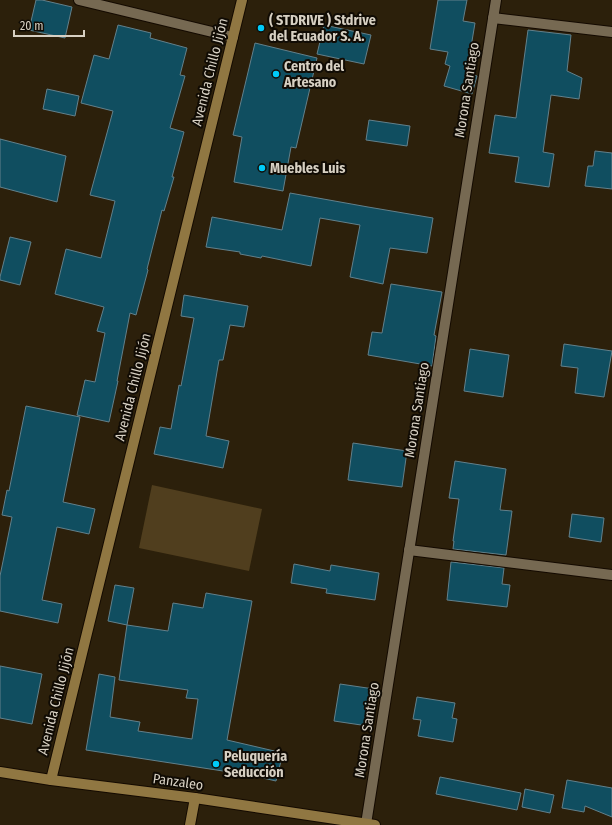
<svg xmlns="http://www.w3.org/2000/svg" width="612" height="825" viewBox="0 0 612 825" font-family="'Fira Sans Condensed',sans-serif">
  <rect width="100%" height="100%" fill="#2c200b"/>
  <path fill="#503e1e" d="M152,485L262,509L249,571L139,548Z"/>
  <g fill="#104e60" stroke="#62808b">
    <path d="M36,0H42L72,7L65,38L29,30Z"/>
    <path d="M438,0H467L463,21L475,23L469,59L475,60L472,74L477,76L472,94L444,86L450,66L445,64L448,52L430,49Z"/>
    <path d="M118,25L151,33L150,38L187,48L180,75L185,76L170,128L184,132L172,177H174L164,211L162,210L147,269L148,270L136,315L130,313L117,381H118L109,422L77,415L85,380L95,382L105,333L97,331L104,307L55,294L66,249L101,258L115,201L90,195L113,111L81,103L94,55L109,59Z"/>
    <path d="M324,25L371,35L364,64L317,54Z"/>
    <path d="M528,30L571,35L567,71L582,78L579,99L551,95L543,152L554,154L549,187L515,182L519,157L489,153L495,115L516,118Z"/>
    <path d="M255,43L317,58L296,148L291,147L283,191L234,182L242,137L233,135Z"/>
    <path d="M47,89L79,96L75,116L43,109Z"/>
    <path d="M369,120L410,126L407,146L366,140Z"/>
    <path d="M0,139L66,156L57,202L0,187Z"/>
    <path d="M595,151L612,153V189L585,186L588,166H593Z"/>
    <path d="M290,193L368,207L433,218L427,253L390,248L383,284L350,277L360,225L320,218L311,266L262,256L261,258L240,254V252L206,247L212,217L282,230Z"/>
    <path d="M10,237L31,242L20,285L0,280V277Z"/>
    <path d="M391,284L442,292L434,335L436,336L432,366L368,355L372,332L382,333Z"/>
    <path d="M184,295L248,306L244,327L230,325L223,360H219L206,436L229,441L223,468L154,454L160,427L171,429L179,385L181,386L194,318L181,316Z"/>
    <path d="M564,344L612,351L604,397L575,393L578,368L561,366Z"/>
    <path d="M470,349L509,355L503,397L464,391Z"/>
    <path d="M26,406L80,417L63,502L95,509L89,534L57,527L42,600L62,604L58,623L0,611V576L12,517L2,515L7,490L9,491Z"/>
    <path d="M353,443L407,451L402,487L348,480Z"/>
    <path d="M455,461L506,469L500,510L512,511L506,555L453,549L454,541H453L459,499L449,498Z"/>
    <path d="M572,514L604,518L601,542L569,537Z"/>
    <path d="M451,562L504,568L502,584L510,585L507,607L447,600Z"/>
    <path d="M294,564L330,571L331,565L379,573L375,600L326,593L327,589L291,583Z"/>
    <path d="M115,585L134,588L127,625L108,621Z"/>
    <path d="M206,593L252,601L227,740L283,753L276,781L223,769V771L86,750L99,674L115,677L110,717L140,722L138,731L192,739L198,699L186,698L188,690L119,680L127,625L168,631L173,603L203,608Z"/>
    <path d="M0,666L42,674L32,724L0,718Z"/>
    <path d="M340,684L374,689L368,726L334,721Z"/>
    <path d="M417,697L455,703L452,718L457,719L453,742L418,736L421,720L413,719Z"/>
    <path d="M440,777L521,793L517,810L436,794Z"/>
    <path d="M567,780L612,788V817L585,806L584,812L562,808Z"/>
    <path d="M525,789L554,795L550,813L522,807Z"/>
  </g>
  <g fill="none" stroke-linecap="round" stroke-linejoin="round">
    <defs>
      <g id="lane">
        <path d="M493,18L612,32"/>
        <path d="M409,550L612,575"/>
      </g>
      <g id="street">
        <path d="M79,0L233,37"/>
        <path d="M366,824L496,0"/>
      </g>
      <g id="secondary">
        <path d="M0,772L51,780L195,798L375,825"/>
        <path d="M51,780L242,0"/>
        <path d="M190,825L195,798"/>
      </g>
    </defs>
    <use href="#lane" stroke="#140a00" stroke-width="12"/>
    <use href="#street" stroke="#140a00" stroke-width="12"/>
    <use href="#secondary" stroke="#140a00" stroke-width="12"/>
    <use href="#lane" stroke="#766952" stroke-width="10"/>
    <use href="#street" stroke="#766952" stroke-width="10"/>
    <use href="#secondary" stroke="#907742" stroke-width="10"/>
  </g>
  <g fill="#00cbf9" stroke="#100b04" stroke-width="1.5">
    <circle cx="261" cy="28" r="4"/>
    <circle cx="276" cy="74" r="4"/>
    <circle cx="262" cy="168" r="4"/>
    <circle cx="216" cy="764" r="4"/>
  </g>
  <g text-anchor="middle" dominant-baseline="central" stroke-width="4" stroke-linejoin="round" paint-order="stroke">
    <g font-size="14" font-weight="bold" fill="#d7d0c3" stroke="#100b04" text-anchor="start">
      <text x="269" y="20">( STDRIVE ) Stdrive<tspan x="269" dy="16">del Ecuador S. A.</tspan></text>
      <text x="284" y="66">Centro del<tspan x="284" dy="16">Artesano</tspan></text>
      <text x="270" y="168">Muebles Luis</text>
      <text x="224" y="756">Peluquería<tspan x="224" dy="16">Seducción</tspan></text>
    </g>
    <g font-size="14" fill="#d7d0c3" stroke="#100b04">
      <text transform="translate(210 72) rotate(-76)">Avenida Chillo Jijón</text>
      <text transform="translate(467 90) rotate(-81)">Morona Santiago</text>
      <text transform="translate(133 387) rotate(-76)">Avenida Chillo Jijón</text>
      <text transform="translate(417 410) rotate(-81)">Morona Santiago</text>
      <text transform="translate(56 701) rotate(-76)">Avenida Chillo Jijón</text>
      <text transform="translate(367 730) rotate(-81)">Morona Santiago</text>
      <text transform="translate(178 782) rotate(8)">Panzaleo</text>
    </g>
  </g>
  <path d="M14 30v6h70v-6" fill="none" stroke="#d7d0c3" stroke-width="2"/>
  <text x="20" y="30" font-size="12" fill="#d7d0c3" stroke="#100b04" stroke-width="3" paint-order="stroke">20 m</text>
</svg>
